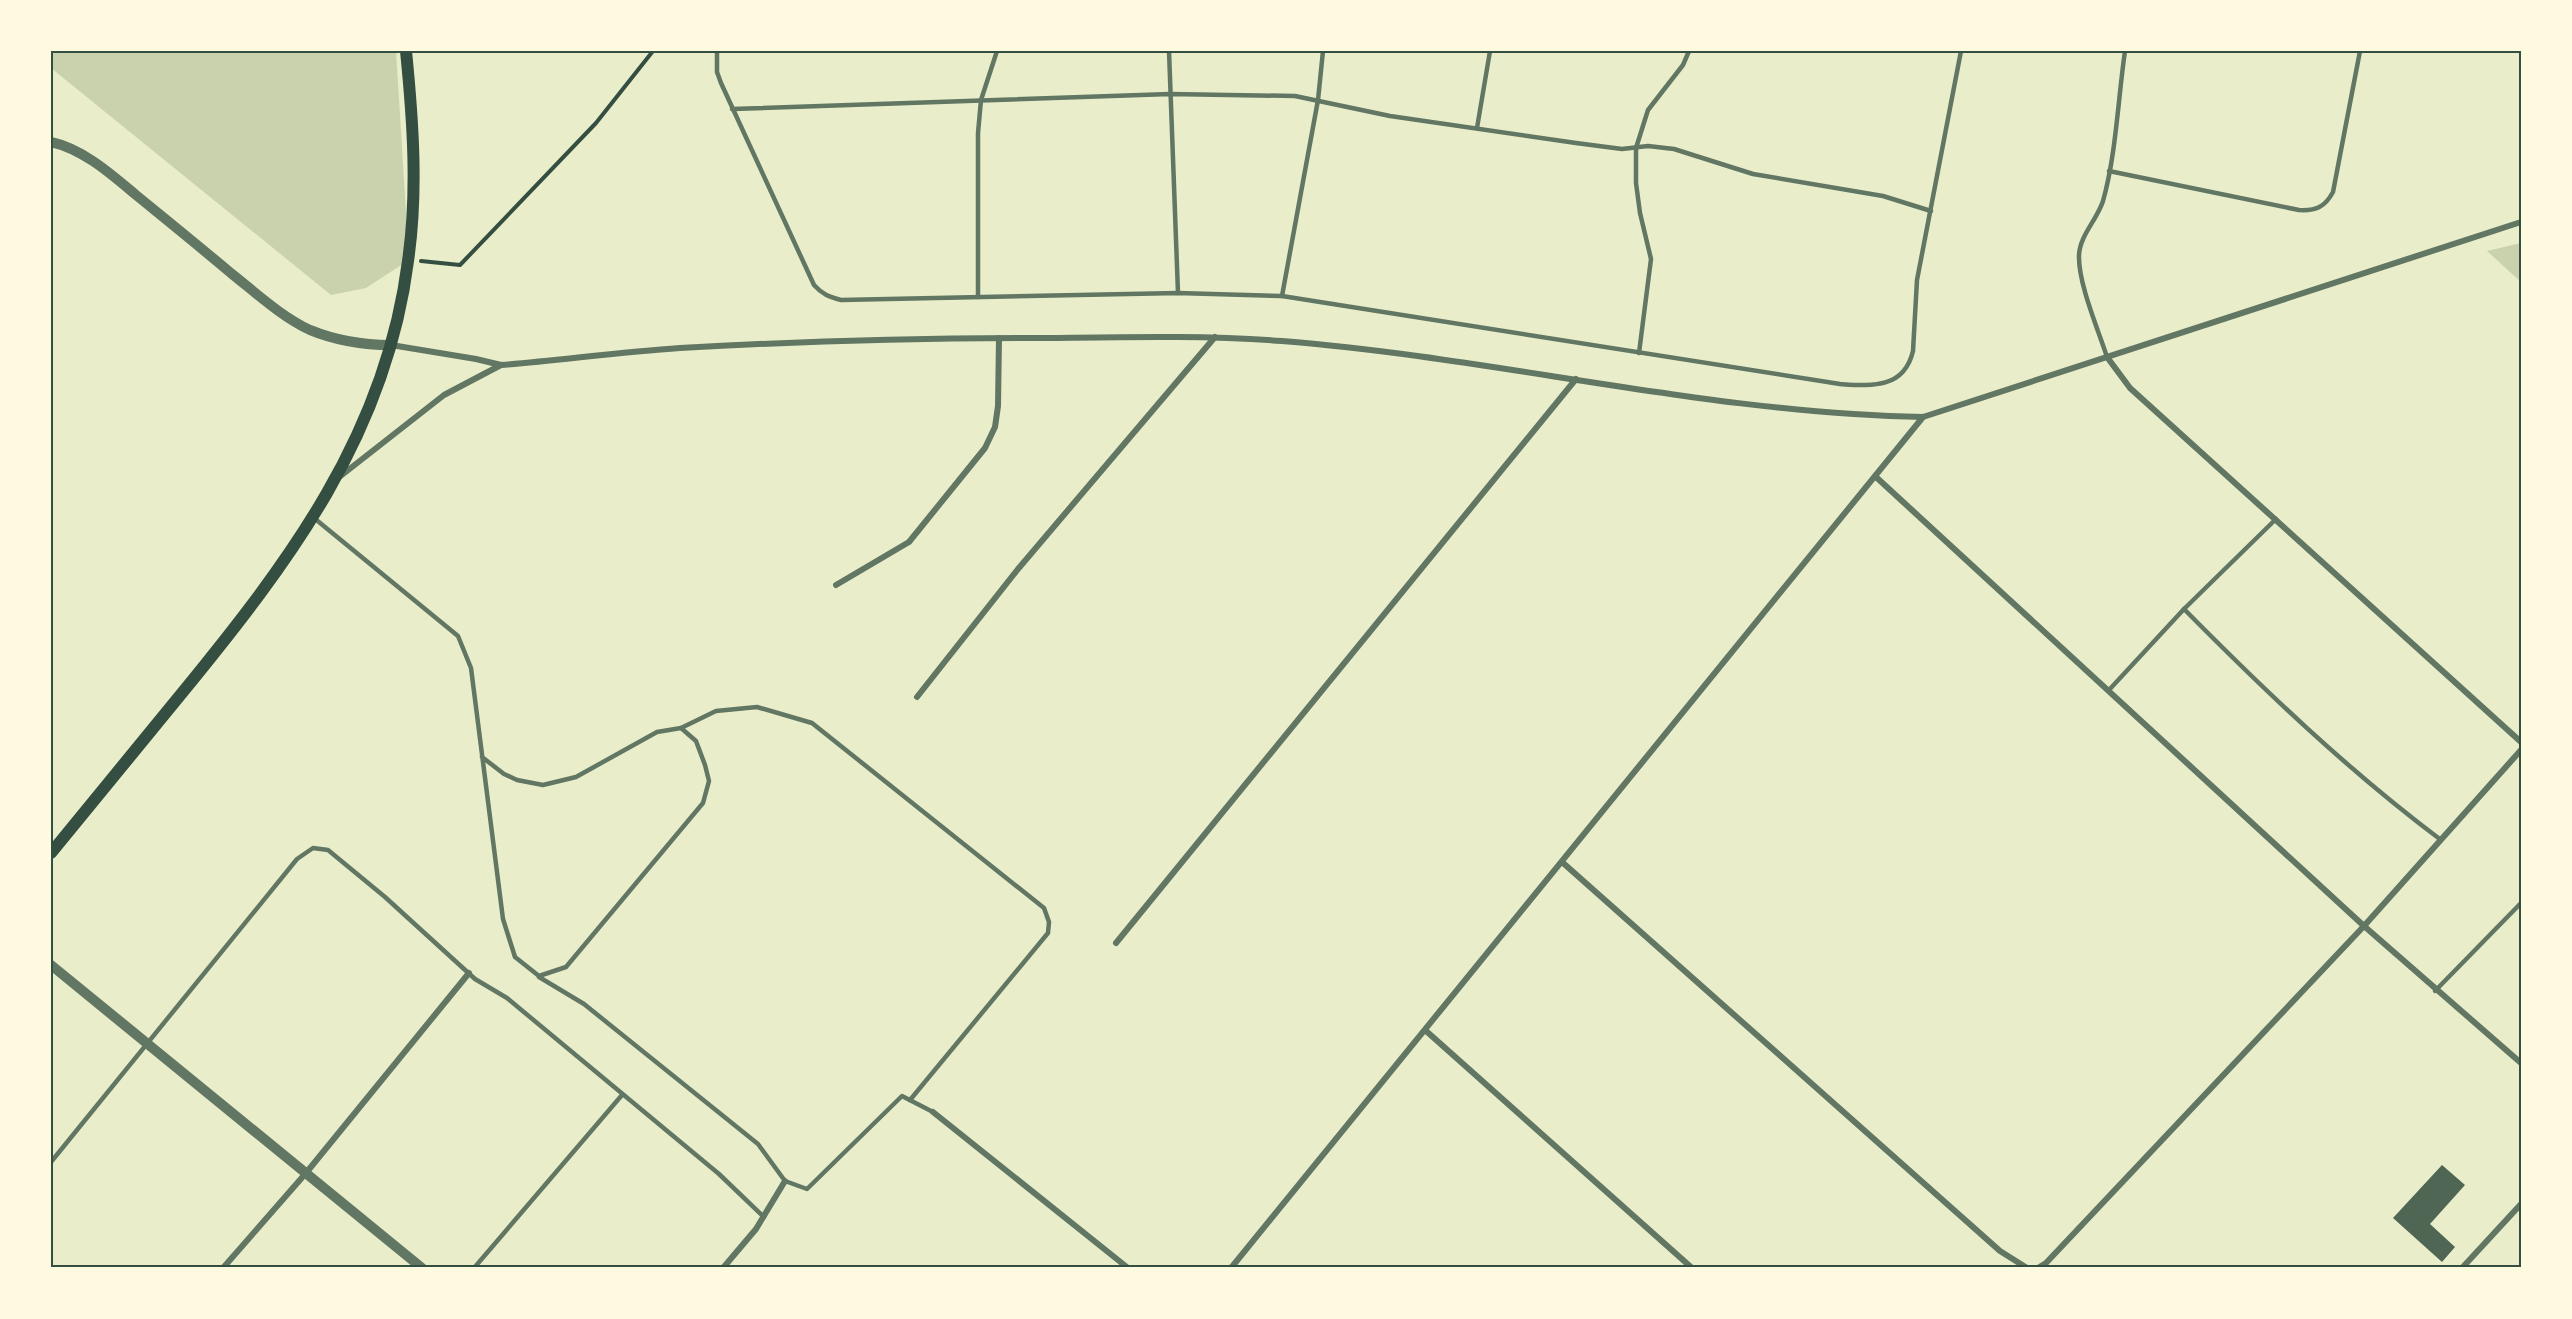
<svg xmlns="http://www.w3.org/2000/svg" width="2572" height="1319" viewBox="0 0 2572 1319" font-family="Arial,sans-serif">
  <rect width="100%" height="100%" fill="#e9edc9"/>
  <g fill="#cad2ad">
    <path d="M51,51H396L409,260L366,288L331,295L51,68Z"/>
    <path d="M2521,243V282L2487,251Z"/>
  </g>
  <path fill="#4f6655" d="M2442,1165L2465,1185L2430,1224L2455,1247L2442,1262L2393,1218Z"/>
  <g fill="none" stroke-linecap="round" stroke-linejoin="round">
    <path stroke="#344e41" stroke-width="4" d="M421,261L460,265L596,123L653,51"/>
    <g stroke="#617663" stroke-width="4.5">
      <path d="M717,51V72L721,83L814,285C822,294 829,297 841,300L1178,293L1282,296L1840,384C1872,386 1904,389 1913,351L1917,280L1961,51"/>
      <path d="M1169,51L1178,293"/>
      <path d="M732,109L1170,94L1295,96L1390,116L1576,143L1622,149L1648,146L1674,149L1753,174L1883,196L1931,211"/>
      <path d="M1477,128L1490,51"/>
      <path d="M2109,171L2299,210C2316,211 2325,207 2333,192L2360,51"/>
      <path d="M1282,296L1318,100L1323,51"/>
      <path d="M978,297V133L981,100L997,51"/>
      <path d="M1639,353L1651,259L1640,213L1636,183V148L1648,110L1683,65L1689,51"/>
      <path d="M2107,357C2098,329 2078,283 2079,255C2080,235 2097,220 2103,201C2116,155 2118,99 2125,51"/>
      <path d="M314,518L458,636L471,668L503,919L515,957L539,976L566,967L703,803L709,781L705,765L696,741L681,728L657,732L576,777L543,785L517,780L504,774L482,757"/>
      <path d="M2184,609C2265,691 2349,771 2441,840"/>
      <path d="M2109,690L2184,609L2276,519"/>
      <path d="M681,728L716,711L757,707L812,723L1044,908L1049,922L1048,933L910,1100"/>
      <path d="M539,977L584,1004L758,1144L785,1181L807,1189L902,1096L933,1112"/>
      <path d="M2435,991L2521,903"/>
      <path d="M51,1162L297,859L313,848L328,850L385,897L475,979L507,998L719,1174L764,1217"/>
      <path d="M474,1268L622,1095"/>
    </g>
    <g stroke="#617663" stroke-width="6">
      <path d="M391,345L476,359L501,365C561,360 620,352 680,348C802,341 924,338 1046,338C1125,337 1204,335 1282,341C1497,358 1707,413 1923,417L2521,222"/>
      <path d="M2107,357L2130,388L2521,742"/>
      <path d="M1876,477L2364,926L2521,1063"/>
      <path d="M338,478L444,395L501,365"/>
      <path d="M836,585L909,542L985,448L995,427L998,406L999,338"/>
      <path d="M917,697L1018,569L1215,337"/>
      <path d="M1562,862L2000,1251L2027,1268"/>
      <path d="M1116,943L1576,379"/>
      <path d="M1425,1030L1692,1268"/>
      <path d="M933,1112L1128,1268"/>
      <path d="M223,1268L306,1173L469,973"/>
      <path d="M723,1268L756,1229L785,1181"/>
      <path d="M1231,1268L1923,417"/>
      <path d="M2038,1268L2046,1263L2364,926L2521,750"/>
      <path d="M2462,1268L2521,1204"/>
    </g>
    <g stroke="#617663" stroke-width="10">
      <path d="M51,142C83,149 111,174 136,195C168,221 200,247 232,274C256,293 282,317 310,330C337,341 362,345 391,345"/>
      <path d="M51,965L422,1268"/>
    </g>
    <path stroke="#344e41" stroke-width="12" d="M51,853C95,800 138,746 182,693C289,562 386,435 408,261C418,192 413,121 406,51"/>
  </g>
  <rect width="2572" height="1319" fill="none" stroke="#fefae0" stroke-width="105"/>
  <rect x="52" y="52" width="2468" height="1214" fill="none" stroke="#344e41" stroke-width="2"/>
</svg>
